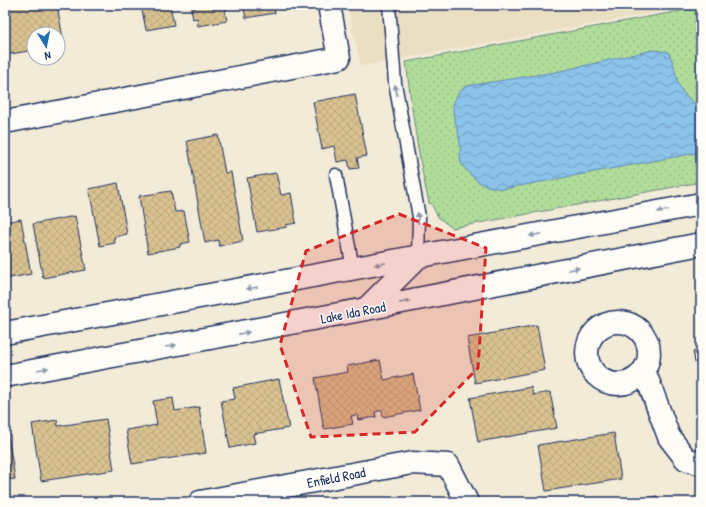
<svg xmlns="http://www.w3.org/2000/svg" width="706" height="507" viewBox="0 0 706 507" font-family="'Patrick Hand',sans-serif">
  <defs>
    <pattern id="green-dots" width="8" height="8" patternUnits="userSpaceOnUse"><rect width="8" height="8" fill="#b1dd9b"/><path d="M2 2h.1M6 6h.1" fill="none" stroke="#98be88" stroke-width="1.8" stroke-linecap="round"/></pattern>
    <pattern id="water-waves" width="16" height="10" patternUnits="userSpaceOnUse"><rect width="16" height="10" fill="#8cc3ea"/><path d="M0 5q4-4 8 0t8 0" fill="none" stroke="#729fc1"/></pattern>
    <pattern id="building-cross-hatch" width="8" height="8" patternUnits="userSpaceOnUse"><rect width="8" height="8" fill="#dac291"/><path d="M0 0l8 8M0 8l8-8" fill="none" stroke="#baa77f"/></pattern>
  </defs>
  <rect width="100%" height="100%" fill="#f2ebd8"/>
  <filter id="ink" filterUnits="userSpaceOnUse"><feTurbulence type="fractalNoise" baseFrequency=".025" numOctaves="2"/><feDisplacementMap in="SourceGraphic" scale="8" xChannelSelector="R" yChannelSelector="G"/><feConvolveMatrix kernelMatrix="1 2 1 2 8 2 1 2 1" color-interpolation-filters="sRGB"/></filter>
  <g filter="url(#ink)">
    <path fill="#ebdfc3" d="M347,5H698L361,66Z"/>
    <path fill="url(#green-dots)" stroke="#66867c" d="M701,7V182L452,228L438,217L431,203H429C418,156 412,110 406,62Z"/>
    <path fill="url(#water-waves)" stroke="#5f88b2" d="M653,50L668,52C676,65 674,73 679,85C683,96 693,102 701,109V152L503,189C482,187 473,180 461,163C459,156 461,150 460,144C458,120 442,105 466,86L556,72Z"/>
    <g fill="url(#building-cross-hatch)" stroke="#1b2f5e">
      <path d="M5,5H57L64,44L58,46V34H34V50L5,55Z"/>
      <path d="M141,5H170L174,25L146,30Z"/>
      <path d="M195,5H226L227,9L225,10L227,21L198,26L197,18L193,19L191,9L196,8Z"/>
      <path d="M243,5H273L275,13L246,18Z"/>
      <path d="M355,94L367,156L357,158L359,168L350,169L348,160L337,162L334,146L322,149L313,102Z"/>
      <path d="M218,135L225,173L231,172L243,241L219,246L218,240L205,243L187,141Z"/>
      <path d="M276,173L281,195L291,193L296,223L286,225L287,227L257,232L247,178Z"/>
      <path d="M118,183L127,234L114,237L115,243L100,246L89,189Z"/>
      <path d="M171,191L175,212L184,211L190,242L180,244V247L148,253L139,196Z"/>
      <path d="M75,216L86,270L43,278L33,224Z"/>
      <path d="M21,219L31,274L5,279V222Z"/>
      <path d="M537,325L545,370L475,383L467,338Z"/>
      <path d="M701,350V391L693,352Z"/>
      <path d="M380,360L384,380L413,374L420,410L383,417L382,410L375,412L376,417L358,420L357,415L351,416L353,424L324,429L315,378L348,372L347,366Z"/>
      <path d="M279,379L289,428L253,434L255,443L230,448L221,401L235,399L233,388Z"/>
      <path d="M531,387L533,395L550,392L557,428L478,442L470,398Z"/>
      <path d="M173,398L175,411L199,407L206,453L132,464L126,430L157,425L153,401Z"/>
      <path d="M106,419L114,470L41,481L32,424L57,420L58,426Z"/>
      <path d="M614,433L621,479L546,491L538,445Z"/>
      <path d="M8,435L15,479L5,480V436Z"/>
      <path d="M657,496L658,502H628Z"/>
    </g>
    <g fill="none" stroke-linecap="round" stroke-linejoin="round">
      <defs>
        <g id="service">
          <path d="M389,5L395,83L419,217L418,257"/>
          <path d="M336,175L353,269"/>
        </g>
        <g id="minor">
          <path d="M5,122L339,58L329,5"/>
          <circle cx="618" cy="353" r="31"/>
          <path d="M644,370L669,437L686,459L701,464"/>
          <path d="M200,502L412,463L448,465L467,502"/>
        </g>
        <g id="tertiary">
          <path d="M366,309L418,257"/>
          <path d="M5,333L701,204"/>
          <path d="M5,376L366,309L701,244"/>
        </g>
      </defs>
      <use href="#service" stroke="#1b2f5e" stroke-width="15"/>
      <use href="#minor" stroke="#1b2f5e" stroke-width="25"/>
      <use href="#tertiary" stroke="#1b2f5e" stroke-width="25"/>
      <use href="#service" stroke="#fdfcf7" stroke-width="12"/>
      <use href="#minor" stroke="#fdfcf7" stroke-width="22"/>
      <use href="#tertiary" stroke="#fdfcf7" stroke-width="22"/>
    </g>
    <defs><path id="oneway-solid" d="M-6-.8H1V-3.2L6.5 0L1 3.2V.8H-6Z"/></defs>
    <g fill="#8c96aa">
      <use href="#oneway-solid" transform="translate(396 90) rotate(-100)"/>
      <use href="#oneway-solid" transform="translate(663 211) rotate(169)"/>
      <use href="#oneway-solid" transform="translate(418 218) rotate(-94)"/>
      <use href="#oneway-solid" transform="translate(535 235) rotate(169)"/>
      <use href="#oneway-solid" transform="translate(380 264) rotate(169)"/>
      <use href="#oneway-solid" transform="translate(574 269) rotate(-11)"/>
      <use href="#oneway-solid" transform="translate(252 288) rotate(170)"/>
      <use href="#oneway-solid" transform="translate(405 302) rotate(-11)"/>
      <use href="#oneway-solid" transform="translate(244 333) rotate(-11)"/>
      <use href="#oneway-solid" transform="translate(171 346) rotate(-10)"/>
      <use href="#oneway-solid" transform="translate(43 369) rotate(-10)"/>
    </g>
  </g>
  <path fill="#d62828" fill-opacity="0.2" stroke="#d62828" stroke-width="3" stroke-dasharray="8 5" stroke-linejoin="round" d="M399,214L486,248L478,368L415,432L311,437L280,345L306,251Z"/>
  <g text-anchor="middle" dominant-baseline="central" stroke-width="3" stroke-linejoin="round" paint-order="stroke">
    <g font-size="14" fill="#1b2f5e" stroke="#fdfcf7">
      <text transform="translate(353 312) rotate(-11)">Lake Ida Road</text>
      <text transform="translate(336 477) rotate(-11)">Enfield Road</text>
    </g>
  </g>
  <rect width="706" height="507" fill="none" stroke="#fdfcf7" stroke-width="20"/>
  <rect x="10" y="10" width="686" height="487" fill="none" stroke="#1b2f5e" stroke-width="1.5" filter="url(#ink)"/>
  <g transform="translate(46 46) rotate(170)"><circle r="19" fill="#fdfcf7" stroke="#a3aaba"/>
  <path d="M0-3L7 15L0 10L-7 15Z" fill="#1f6fb2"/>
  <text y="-6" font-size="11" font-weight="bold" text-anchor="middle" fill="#1b2f5e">N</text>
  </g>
</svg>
